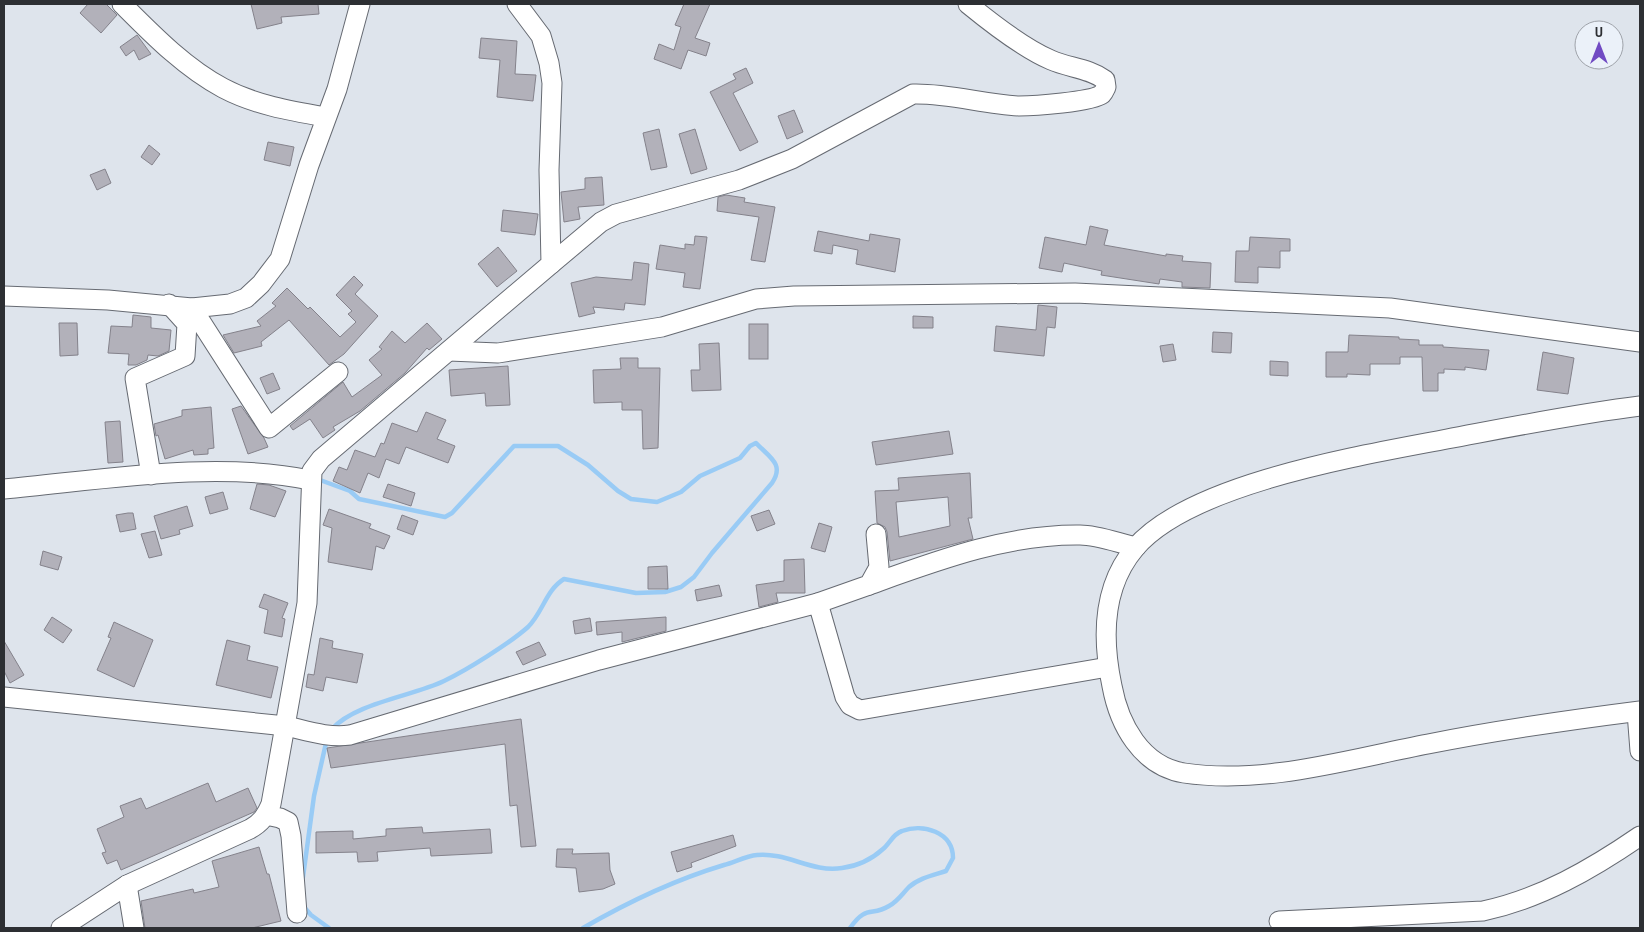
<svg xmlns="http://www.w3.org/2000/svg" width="1644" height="932" viewBox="0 0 1644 932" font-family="'Archivo Narrow',sans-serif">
  <rect width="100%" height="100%" fill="#dee4ec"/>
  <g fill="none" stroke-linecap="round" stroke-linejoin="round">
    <g stroke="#99cbf5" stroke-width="4.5">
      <path d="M320,480L350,491L359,499L445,517L452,513L514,446H558L588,465L618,491L631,499L657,502L681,492L700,476L740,458L750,446L756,443C769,457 785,464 772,483L712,553L694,577L681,587L665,592L636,593L564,579C546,590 543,612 528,627C510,643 467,670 444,681C413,696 355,703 332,729"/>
      <path d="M303,877L314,796L326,743"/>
      <path d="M304,907L311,915L329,928"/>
      <path d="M583,928C628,902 674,880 724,865C735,862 746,856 757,855C787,852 812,873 842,868C857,866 872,859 883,849C890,843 893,834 902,831C923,823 953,832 953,858L946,871C934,875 919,878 909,887C902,894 898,901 889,906C871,917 867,904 850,928"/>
    </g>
  </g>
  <g fill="#b2b1ba" stroke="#84828b" fill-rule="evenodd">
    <path d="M88,4H106L117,15L101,33L80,13Z"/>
    <path d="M251,4H318L319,14L281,17L282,23L257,29Z"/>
    <path d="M684,4H710L695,38L710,43L706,56L688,50L681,69L654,59L659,44L674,50L681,27L675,25Z"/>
    <path d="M137,35L151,54L139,60L134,50L126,56L120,47Z"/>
    <path d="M481,38L517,41L515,74L536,75L533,101L497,97L500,60L479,58Z"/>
    <path d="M746,68L753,83L733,93L758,142L740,151L710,92L736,79L733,74Z"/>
    <path d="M794,110L803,132L787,139L778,116Z"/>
    <path d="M659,129L667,167L651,170L643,133Z"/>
    <path d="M695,129L707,169L691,174L679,134Z"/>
    <path d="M268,142L294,147L290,166L264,160Z"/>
    <path d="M149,145L160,154L152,165L141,157Z"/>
    <path d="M105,169L111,183L97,190L90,175Z"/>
    <path d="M602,177L604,205L578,207L580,219L564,222L561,192L585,189V178Z"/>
    <path d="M726,195L745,198L744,202L775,207L765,262L751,260L759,217L717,211L718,197Z"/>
    <path d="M503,210L538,214L535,235L501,231Z"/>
    <path d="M1090,226L1108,230L1104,245L1166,256V254L1183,256L1182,261L1211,263L1210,288L1182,287V282L1160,279L1159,284L1101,275L1102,271L1064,263L1062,272L1039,268L1045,237L1086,245Z"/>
    <path d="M818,231L869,241L870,234L900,239L895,272L856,264L858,250L833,245L832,254L814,251Z"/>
    <path d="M695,236L707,237L700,289L683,287L685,273L656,269L660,245L685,249V244L694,245Z"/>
    <path d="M1250,237L1290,239V251H1280V268L1258,267V283L1235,282L1236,251H1249Z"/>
    <path d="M498,247L517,271L497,287L478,264Z"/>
    <path d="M634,262L649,264L645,305L625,303L624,310L593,307L595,313L579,317L571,283L596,277L632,280Z"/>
    <path d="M354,276L363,285L355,294L378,316L344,354L329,365L289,320L261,342L262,346L234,353L223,335L261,326L257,321L276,306L272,303L287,288L308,309L310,307L340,337L356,322L348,314L352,311L336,295Z"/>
    <path d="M1038,305L1057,307L1055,328L1047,327L1044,356L994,351L996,326L1036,330Z"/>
    <path d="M133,315L151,317V328L171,330L169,351L158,356L148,355L147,360L136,365H128L129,354L108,353L111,326L132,327Z"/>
    <path d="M913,316L933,317V328H913Z"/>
    <path d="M59,323H77L78,355L60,356Z"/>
    <path d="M427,323L442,339L429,350L427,348L405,373L360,411L333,427L335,430L323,438L310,419L293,430L290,426L343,382L352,397L382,375L369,360L382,349L379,347L392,331L405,343Z"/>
    <rect x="749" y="324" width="19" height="35"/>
    <path d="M1213,332L1232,333L1231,353L1212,352Z"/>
    <path d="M1349,335L1399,337V339L1419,340V345H1443V347L1489,350L1486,370L1465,367V370L1444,369V373H1438V391H1423L1422,357H1400V364H1370V375L1347,374V377H1326V352H1348Z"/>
    <path d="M719,343L721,390L692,391L691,370H700L699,344Z"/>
    <path d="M1173,344L1176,360L1163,362L1160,346Z"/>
    <path d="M1543,352L1574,358L1568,394L1537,390Z"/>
    <path d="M620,358H638V368H660L658,448L643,449L642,410H622V402L594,403L593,370L621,369Z"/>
    <path d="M1270,361L1288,362V376L1270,375Z"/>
    <path d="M508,366L510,405L486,406L485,393L451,396L449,370Z"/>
    <path d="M273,373L280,389L267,394L260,378Z"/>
    <path d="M241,406L264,438L268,447L248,454L232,409Z"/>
    <path d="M211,407L214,448L208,449V454L194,455L193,450L165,459L158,435L156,436L154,424L182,416V410Z"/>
    <path d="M426,412L446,420L437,439L455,446L448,463L406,447L399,464L386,459L379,478L368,473L360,493L333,481L339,467L347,470L355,450L375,457L381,443L384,444L392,423L417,432Z"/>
    <path d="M120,421L123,462L108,463L105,422Z"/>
    <path d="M949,431L953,454L876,465L872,442Z"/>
    <path d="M970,473L972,518H968L973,539L890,561L887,532L885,527L877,523L875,491L899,490L898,478ZM948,497L950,526L899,537L896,502Z"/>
    <path d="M257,484L269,485L286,491L275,517L250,509Z"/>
    <path d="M388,484L415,493L411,506L383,497Z"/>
    <path d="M223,492L228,509L210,514L205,497Z"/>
    <path d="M187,506L193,526L179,530L180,534L161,539L154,516Z"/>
    <path d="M329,509L371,524L369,528L390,536L384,549L376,546L372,570L328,562L332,528L323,525Z"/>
    <path d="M769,510L775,524L757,531L751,516Z"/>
    <path d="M128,513H133L136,529L120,532L116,515Z"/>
    <path d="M402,515L418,521L413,535L397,529Z"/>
    <path d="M819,523L832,527L825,552L811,548Z"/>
    <path d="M155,531L162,555L149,558L141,534Z"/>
    <path d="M43,551L62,557L58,570L40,565Z"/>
    <path d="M804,559L805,593H776L778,602L759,607L756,585L784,581V560Z"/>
    <path d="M667,566L668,589H648V567Z"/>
    <path d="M719,585L722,596L697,601L695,590Z"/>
    <path d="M264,594L288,603L282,618L285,619L282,637L264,633L268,610L259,607Z"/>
    <path d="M52,617L72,630L63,643L44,630Z"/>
    <path d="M666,617V631L622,642V632L597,635L596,622Z"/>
    <path d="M590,618L592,631L575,634L573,621Z"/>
    <path d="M114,622L153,640L134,687L97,670L111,638L108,637Z"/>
    <path d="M320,638L333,641L332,648L363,654L357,683L326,677L323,691L306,687L308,674L314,675Z"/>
    <path d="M227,640L250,646L247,660L278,667L271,698L216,685Z"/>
    <path d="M4,641L24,675L10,683L4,671Z"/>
    <path d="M539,642L546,655L523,665L516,652Z"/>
    <path d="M521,719L536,846L521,847L517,805L510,806L505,744L331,768L327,748Z"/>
    <path d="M208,783L216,802L248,788L257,808L254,812L121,870L117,860L107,864L102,853L106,852L97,829L124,817L120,806L141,798L146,809Z"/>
    <path d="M422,827L423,833L490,829L492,853L431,856L430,848L377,852L378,861L358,862L357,852L316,853V832L353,831V839L386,836V829Z"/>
    <path d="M733,835L736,846L691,863L692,867L677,872L671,852Z"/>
    <path d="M259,847L267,874H269L281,921L252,928H145L141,901L193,889L194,893L219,887L212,861Z"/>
    <path d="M557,849H573L572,854L609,853L610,870L615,884L603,889L579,892L576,868L556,867Z"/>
  </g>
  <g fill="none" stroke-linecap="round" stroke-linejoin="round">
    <defs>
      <g id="minor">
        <path d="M122,4C152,34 185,68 223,88C255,105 291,111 326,117"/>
        <path d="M551,264L601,222L616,214L739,180L792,159L913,94C948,93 983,104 1019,106C1033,106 1092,102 1102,94C1104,92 1105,89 1106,87L1105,80C1089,68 1069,68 1051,60C1025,49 990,22 968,4"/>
        <path d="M4,296L108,300L192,308L230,304L246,298L261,284L280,259L309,165L337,89L360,4"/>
        <path d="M192,308L269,428L338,372"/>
        <path d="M449,351L498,353L662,327L756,299L794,296L1075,293L1390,308L1640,342"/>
        <path d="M1640,406C1575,414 1511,427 1447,439C1364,455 1190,483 1135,548C1102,587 1102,639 1112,686C1119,724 1141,766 1184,773C1265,785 1349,759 1428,744C1498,730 1569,720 1640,711"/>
        <path d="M151,475L135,378L185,356L187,324L169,304"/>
        <path d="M4,489C102,480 214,460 310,480"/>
        <path d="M869,585C936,561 1007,534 1080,535C1098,535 1118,543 1136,547"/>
        <path d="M818,603L869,585L879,567L876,534"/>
        <path d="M4,697L286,726C308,731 328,738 350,735L599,660L818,603L845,697L850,705L860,710L1108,667"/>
        <path d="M1637,712L1640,751"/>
        <path d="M266,815L280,818L288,822L291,836L297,913"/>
        <path d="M127,885L134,928"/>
        <path d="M1279,921L1483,911C1540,899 1592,869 1640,836"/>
        <path d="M61,928L127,885L250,829C261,823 266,816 271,804L307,603L312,471L321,459L551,264L549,170L552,83L549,63L541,36L517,4"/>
      </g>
    </defs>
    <use href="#minor" stroke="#666a72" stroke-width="21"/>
    <use href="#minor" stroke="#fff" stroke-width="19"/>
  </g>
  <rect width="1644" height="932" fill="none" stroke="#2d2f33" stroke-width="10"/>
  <g transform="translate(1599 45)"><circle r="24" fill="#ebf1f9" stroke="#9fa3aa"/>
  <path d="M0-4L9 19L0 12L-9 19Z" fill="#704ac3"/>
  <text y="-8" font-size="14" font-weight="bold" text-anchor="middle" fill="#2d2f33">U</text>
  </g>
</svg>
